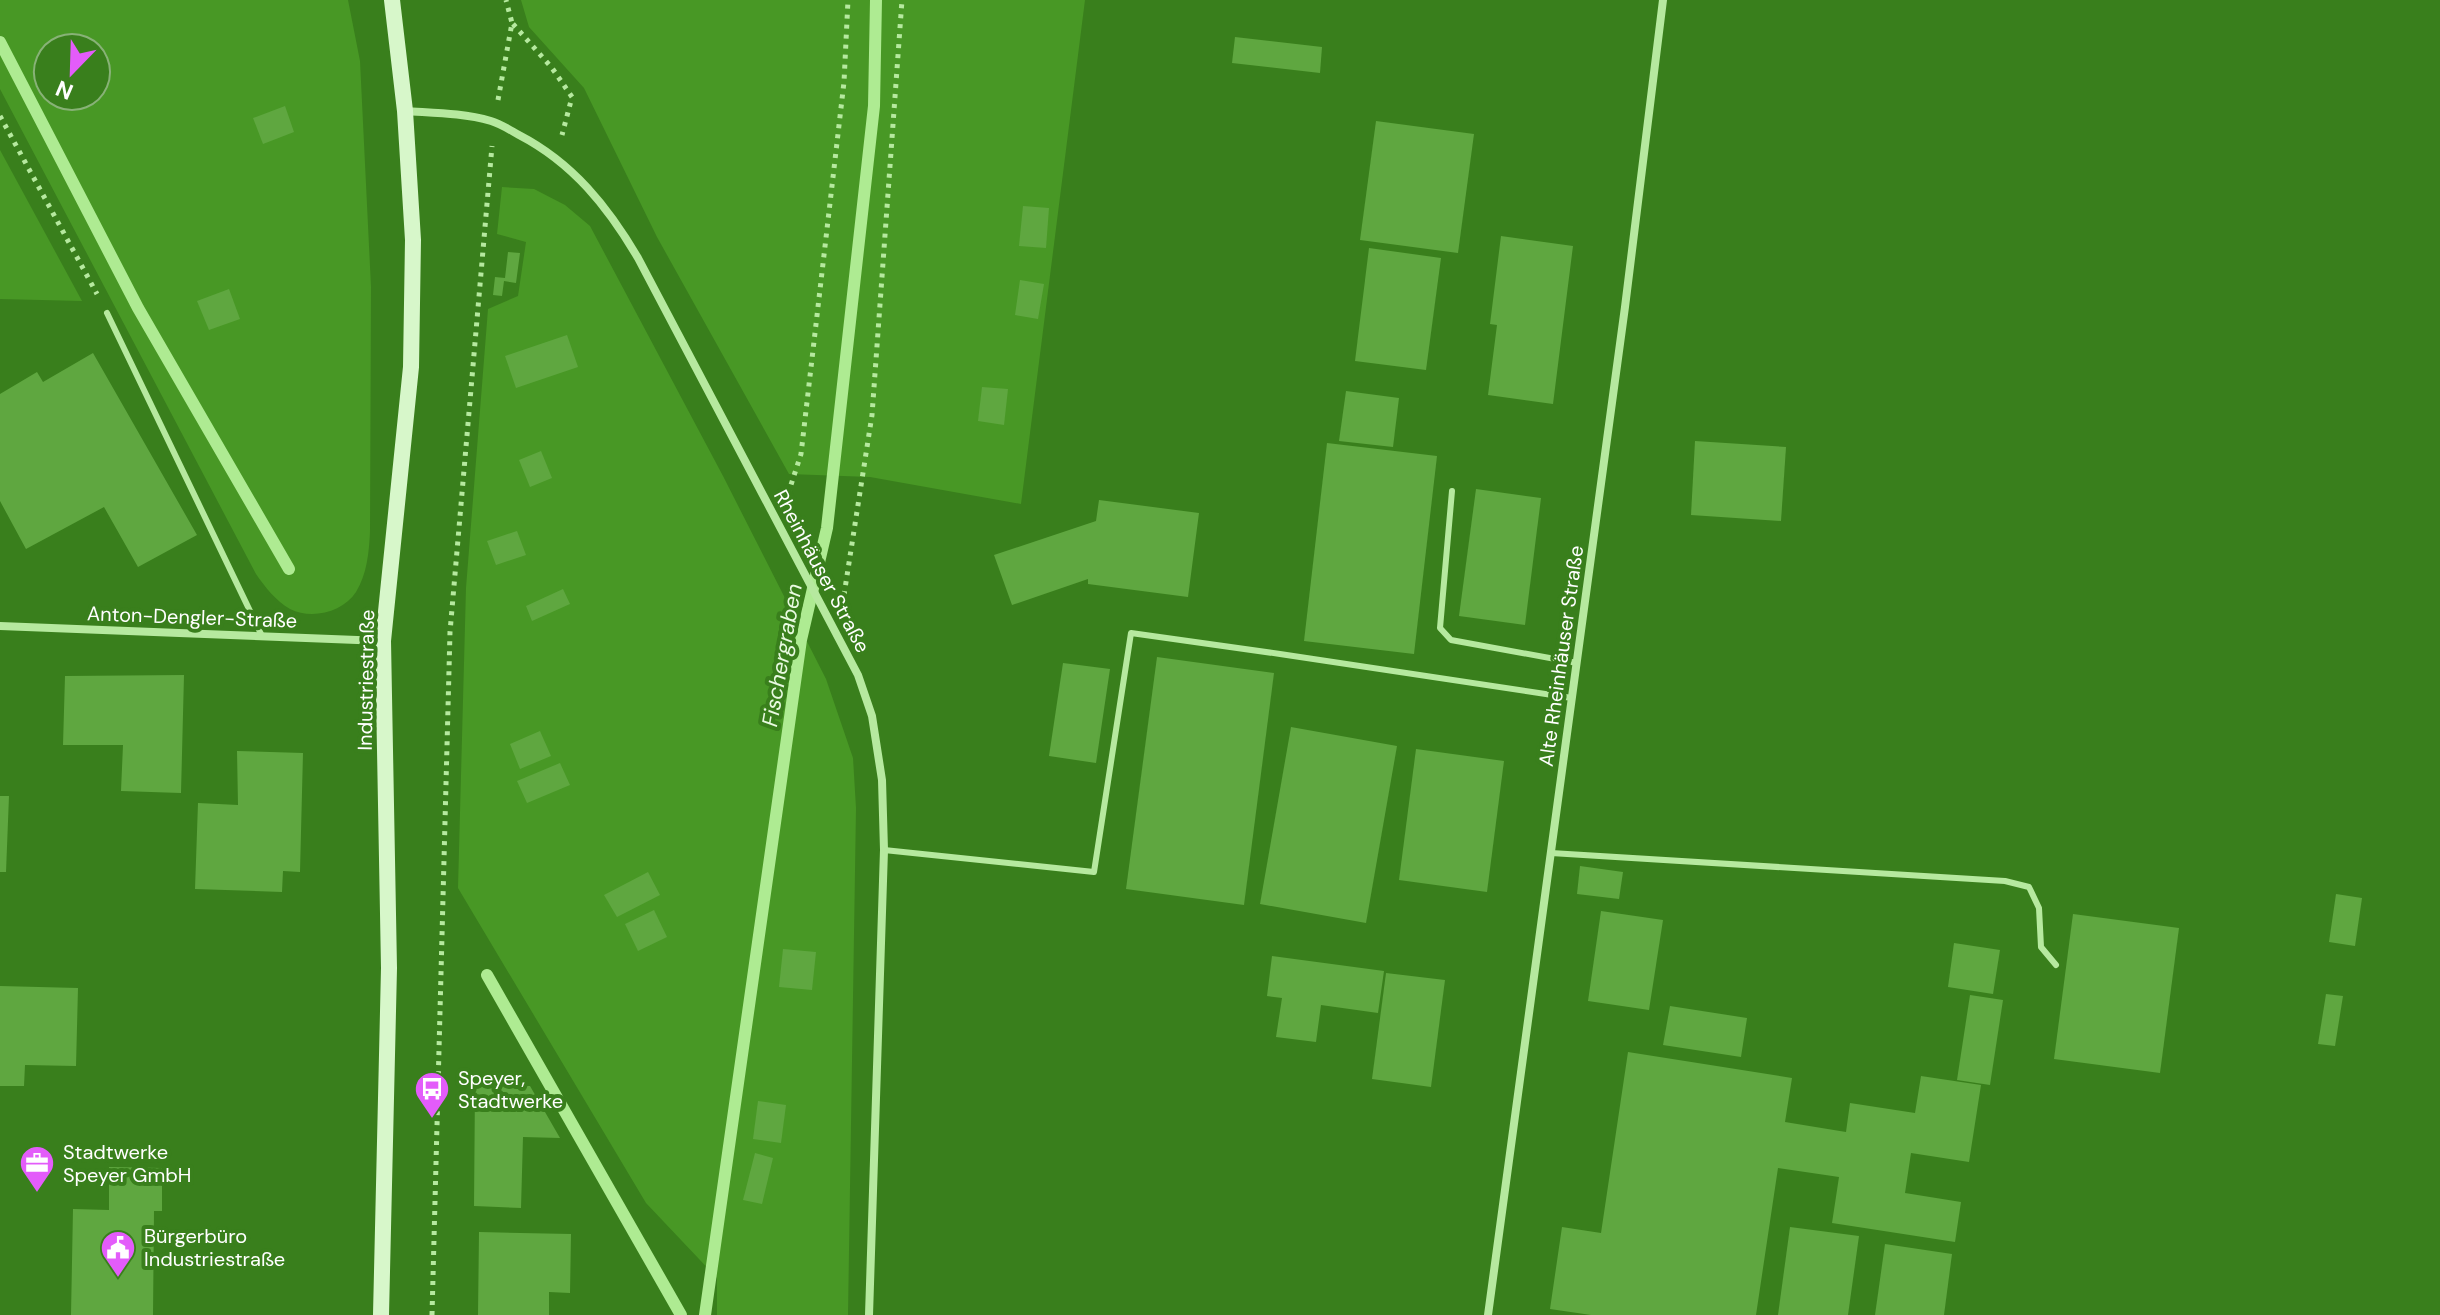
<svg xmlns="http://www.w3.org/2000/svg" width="2440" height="1315" viewBox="0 0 2440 1315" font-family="'DM Sans',sans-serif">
  <rect width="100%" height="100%" fill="#397f1c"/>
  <g fill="#489825" fill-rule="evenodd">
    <path d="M0,0H348L360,61L371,287L370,532C369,552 367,574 356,592C343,612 312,620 290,609C276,601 265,587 256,574L0,89ZM48,48H96V96H48Z"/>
    <path d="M521,0H1085L1021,504L870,477L789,474L657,237L584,88L529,27Z"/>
    <path d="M0,150L82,301L0,299Z"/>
    <path d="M502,187L534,189L565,205L590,226L723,476L826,679L853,758L856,808L848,1315H717V1278L646,1203L458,888L466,588L488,309L518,296L526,242L497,234Z"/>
  </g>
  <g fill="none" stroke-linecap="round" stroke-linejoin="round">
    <g stroke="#aeeb92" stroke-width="12">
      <path d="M0,42L138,308L289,569"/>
      <path d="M487,975L681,1315"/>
      <path d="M705,1315L801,640L827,528L874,106L876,0"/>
    </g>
  </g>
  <g fill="#5fa740">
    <path d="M1235,37L1322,47L1320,73L1232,63Z"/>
    <path d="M285,106L294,132L263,144L253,118Z"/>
    <path d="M1376,121L1474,134L1458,253L1360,240Z"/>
    <path d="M1023,206L1049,208L1046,248L1019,246Z"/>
    <path d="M1501,236L1573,246L1553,404L1488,395L1497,325L1490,324Z"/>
    <path d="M1369,248L1441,258L1426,370L1355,361Z"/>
    <path d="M508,252L520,253L516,283L504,281L502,296L493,295L495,277L505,278Z"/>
    <path d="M1020,280L1044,284L1038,319L1015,315Z"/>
    <path d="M229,289L240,319L209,330L197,301Z"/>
    <path d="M567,335L578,367L516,388L505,356Z"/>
    <path d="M93,353L197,535L138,567L104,507L26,549L0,501V394L37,372L43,382Z"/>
    <path d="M982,387L1008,389L1004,425L978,421Z"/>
    <path d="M1346,391L1399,398L1393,447L1339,441Z"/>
    <path d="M1695,441L1786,447L1781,521L1691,515Z"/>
    <path d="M1327,443L1437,456L1414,654L1304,641Z"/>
    <path d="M541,451L552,478L530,487L519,460Z"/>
    <path d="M1476,489L1541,498L1525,625L1459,616Z"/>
    <path d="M1099,500L1199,513L1188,597L1088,584V579L1012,605L994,555L1096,521Z"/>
    <path d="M517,531L526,555L496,565L487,541Z"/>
    <path d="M563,589L570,604L532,621L526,606Z"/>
    <path d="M1157,657L1274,673L1244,905L1126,889Z"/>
    <path d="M1063,663L1110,669L1096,763L1049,756Z"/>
    <path d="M184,675L181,793L121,791L123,745H63L65,676Z"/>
    <path d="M1291,727L1397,746L1366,923L1260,904Z"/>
    <path d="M540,731L551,756L520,769L510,744Z"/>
    <path d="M1416,749L1504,761L1487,892L1399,880Z"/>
    <path d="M237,751L303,753L300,872L283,871L282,892L195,889L198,803L238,805Z"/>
    <path d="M560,763L570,785L527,803L517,781Z"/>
    <path d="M0,796H9L6,872H0Z"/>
    <path d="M1580,866L1623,872L1619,899L1577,894Z"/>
    <path d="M648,872L660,895L617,917L604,895Z"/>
    <path d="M2336,894L2362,898L2355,946L2329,942Z"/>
    <path d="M654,910L667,937L638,951L625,924Z"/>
    <path d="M1601,911L1663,920L1649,1010L1588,1001Z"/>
    <path d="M2073,914L2179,928L2160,1073L2054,1059Z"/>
    <path d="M1954,943L2000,950L1993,994L1948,987Z"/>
    <path d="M783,949L816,952L812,990L779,987Z"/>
    <path d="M1272,956L1384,971L1378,1013L1321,1005L1316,1042L1276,1037L1282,998L1267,996Z"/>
    <path d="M1386,973L1445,980L1431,1087L1372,1079Z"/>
    <path d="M0,986L78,988L76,1066L25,1065L24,1086H0Z"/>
    <path d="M2326,994L2343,996L2335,1046L2318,1044Z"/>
    <path d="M1970,995L2003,1000L1990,1085L1957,1080Z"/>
    <path d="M1670,1006L1747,1018L1741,1057L1663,1045Z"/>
    <path d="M1628,1052L1792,1078L1785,1122L1846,1132L1850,1103L1915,1113L1921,1076L1981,1085L1969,1162L1911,1153L1905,1193L1961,1202L1955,1242L1832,1223L1839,1177L1778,1168L1756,1315H1591L1550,1309L1562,1227L1601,1233Z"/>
    <path d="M475,1085L530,1086L560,1138L523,1137L521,1208L474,1206Z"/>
    <path d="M758,1101L786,1105L781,1143L753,1139Z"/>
    <path d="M755,1153L773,1158L762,1204L743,1200Z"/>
    <path d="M109,1167L162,1168V1211H154L153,1315H71L73,1209L109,1210Z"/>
    <path d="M1790,1227L1859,1236L1848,1315H1778Z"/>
    <path d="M479,1232L571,1234L570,1293L549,1292V1315H478Z"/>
    <path d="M1885,1244L1952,1254L1944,1315H1875Z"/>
  </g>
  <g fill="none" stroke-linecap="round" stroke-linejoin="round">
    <g stroke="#b6e99f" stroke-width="5" stroke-dasharray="4 6" stroke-linecap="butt">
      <path d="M513,24L552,68L572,97L562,135"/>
      <path d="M498,100L512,23L506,0"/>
      <path d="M0,116L97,294"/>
      <path d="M788,494L801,454L844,82L848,0"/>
      <path d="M844,595L872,415L902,0"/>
      <path d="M432,1315L450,632L492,146"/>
    </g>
    <g stroke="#b6e99f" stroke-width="6">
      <path d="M107,313L262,636"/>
      <path d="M1452,491L1440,628L1451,640L1577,663"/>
      <path d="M884,850L1094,872L1131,633L1280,654L1572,698"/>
      <path d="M1551,853L2005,881L2029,887L2039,908L2041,947L2056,965"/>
    </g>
    <g stroke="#b6e99f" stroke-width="8">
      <path d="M405,111C434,113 463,113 491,121C501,124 510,130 519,135C573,163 608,207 638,258L858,675L872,716L882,780L884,850L869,1315"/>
      <path d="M0,626L383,641"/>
      <path d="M1488,1315L1625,307L1663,0"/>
    </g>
    <path stroke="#d7f7ca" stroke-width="16" d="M381,1315L389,968L383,641L411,367L413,240L405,111L392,0"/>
  </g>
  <defs>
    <symbol id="bus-pin" viewBox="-11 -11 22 30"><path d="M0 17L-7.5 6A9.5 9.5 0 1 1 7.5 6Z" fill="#e35cfa" stroke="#397f1c"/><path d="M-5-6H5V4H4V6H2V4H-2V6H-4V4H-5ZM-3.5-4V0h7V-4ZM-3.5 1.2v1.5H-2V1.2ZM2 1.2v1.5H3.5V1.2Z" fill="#fff"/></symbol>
    <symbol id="office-pin" viewBox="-11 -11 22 30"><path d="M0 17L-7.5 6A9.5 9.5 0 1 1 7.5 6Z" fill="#e35cfa" stroke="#397f1c"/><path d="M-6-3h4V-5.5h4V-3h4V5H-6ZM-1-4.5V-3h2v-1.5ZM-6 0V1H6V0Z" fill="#fff"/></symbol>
    <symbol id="civic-pin" viewBox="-11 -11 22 30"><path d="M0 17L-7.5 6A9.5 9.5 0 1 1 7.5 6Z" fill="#e35cfa" stroke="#397f1c"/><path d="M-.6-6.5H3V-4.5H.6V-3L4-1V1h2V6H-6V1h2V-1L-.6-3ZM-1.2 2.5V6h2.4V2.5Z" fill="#fff"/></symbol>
  </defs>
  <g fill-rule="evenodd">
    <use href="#bus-pin" x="412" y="1069" width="40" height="54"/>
    <use href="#office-pin" x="17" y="1143" width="40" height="54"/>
    <use href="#civic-pin" x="98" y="1228" width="40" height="54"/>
  </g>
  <g text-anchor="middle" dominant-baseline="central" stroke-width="8" stroke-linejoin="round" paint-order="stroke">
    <g font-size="20" fill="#fff" stroke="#397f1c">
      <text transform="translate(822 571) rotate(62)">Rheinhäuser Straße</text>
      <text transform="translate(192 617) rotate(2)">Anton-Dengler-Straße</text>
      <text transform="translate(1561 656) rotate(-82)">Alte Rheinhäuser Straße</text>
      <text transform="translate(366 680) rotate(-89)">Industriestraße</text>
    </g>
    <g font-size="20" fill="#fff" stroke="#397f1c" text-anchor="start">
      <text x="458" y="1078">Speyer,<tspan x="458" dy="23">Stadtwerke</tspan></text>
      <text x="63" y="1152">Stadtwerke<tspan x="63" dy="23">Speyer GmbH</tspan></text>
      <text x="144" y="1236">Bürgerbüro<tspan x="144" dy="23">Industriestraße</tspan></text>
    </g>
    <g font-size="22" font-style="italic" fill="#e9fae1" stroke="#397f1c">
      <text transform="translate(782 655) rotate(-80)">Fischergraben</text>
    </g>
  </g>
  <g transform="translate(72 72) rotate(203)"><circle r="38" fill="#397f1c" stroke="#88b277" stroke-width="2"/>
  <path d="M0-6L14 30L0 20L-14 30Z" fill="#e35cfa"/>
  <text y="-12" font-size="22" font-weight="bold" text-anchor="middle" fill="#ffffff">N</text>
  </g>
</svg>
